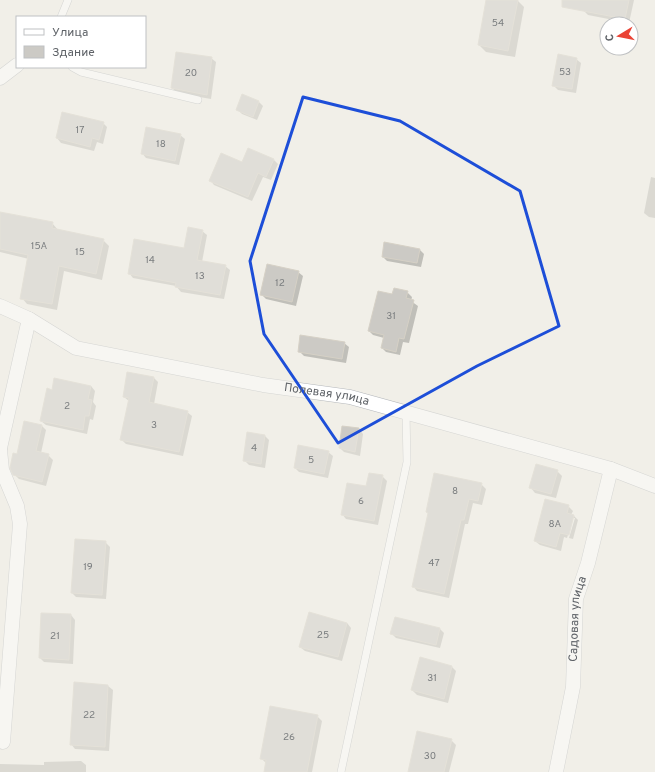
<svg xmlns="http://www.w3.org/2000/svg" width="655" height="772" viewBox="0 0 655 772" font-family="Overpass,sans-serif">
  <rect width="100%" height="100%" fill="#f1efe8"/>
  <g fill="#0003">
    <path d="M487,0H517L524,7L515,57L486,52L479,45Z"/>
    <path d="M586,0H634L629,23L588,15L584,11Z"/>
    <path d="M211,58L216,62L211,99L177,93L172,88Z"/>
    <path d="M576,59L581,63L576,93L558,90L553,85Z"/>
    <path d="M259,102L263,106L257,120L242,114L237,109Z"/>
    <path d="M103,123L107,127L103,144L97,142L94,151L61,143L57,138Z"/>
    <path d="M180,135L185,139L179,165L146,158L142,153Z"/>
    <path d="M274,160L278,164L271,180L263,177L252,201L214,185L210,180L243,163Z"/>
    <path d="M651,177L655,178V218L649,217L644,213Z"/>
    <path d="M0,213L52,223L58,230L103,240L109,246L102,280L64,271L57,310L27,304L22,298L29,259L0,252Z"/>
    <path d="M202,231L207,235L202,262L225,266L230,270L224,299L181,292L176,286L133,278L129,273L185,249Z"/>
    <path d="M419,249L424,254L421,267L387,261L383,257Z"/>
    <path d="M298,272L303,276L296,306L266,299L261,294Z"/>
    <path d="M407,292L412,297L411,301L418,306L409,343L403,342L400,355L386,352L382,348L384,338L373,335L369,331L393,296Z"/>
    <path d="M344,343L349,347L346,363L304,356L299,351Z"/>
    <path d="M154,378L158,382L154,404L187,412L192,416L183,456L126,444L121,439L129,401L124,397Z"/>
    <path d="M91,386L95,391L93,402L96,406L93,420L90,419L87,434L46,425L41,421L53,391Z"/>
    <path d="M42,426L46,430L41,453L48,455L53,460L46,486L19,479L14,474L18,456Z"/>
    <path d="M359,429L363,434L360,456L344,452L340,448Z"/>
    <path d="M265,436L269,440L265,468L249,465L244,460Z"/>
    <path d="M328,452L333,456L328,478L299,472L295,468Z"/>
    <path d="M557,471L562,476L556,498L535,493L531,488Z"/>
    <path d="M382,476L387,481L378,525L346,519L342,514L367,488Z"/>
    <path d="M481,484L486,489L482,505L473,503L468,524H465L449,598L417,591L413,586L429,514Z"/>
    <path d="M568,506L573,511L571,515L574,516L578,520L573,539L569,538L575,518H573L567,538L564,537L561,551L540,545L535,541Z"/>
    <path d="M105,542L110,547L106,599L76,597L72,593Z"/>
    <path d="M71,615L75,620L73,664L44,662L40,658Z"/>
    <path d="M347,623L351,628L342,661L305,651L300,647Z"/>
    <path d="M439,628L444,633L440,648L396,638L392,634Z"/>
    <path d="M452,667L456,671L448,703L417,695L412,690Z"/>
    <path d="M75,684L108,686L113,690L109,751L75,749L71,744Z"/>
    <path d="M317,716L322,721L312,772H265L266,763L261,758Z"/>
    <path d="M451,740L456,745L449,772H409Z"/>
    <path d="M81,761L86,765V772H0V764L44,765V762Z"/>
  </g>
  <g fill="#cccac5" stroke="#d6d1c6">
    <path d="M486,0H518L508,51L478,45Z"/>
    <path d="M562,0H629L625,19L562,7Z"/>
    <path d="M176,52L212,57L207,95L171,88Z"/>
    <path d="M558,54L577,58L572,89L552,86Z"/>
    <path d="M242,94L259,101L253,117L236,110Z"/>
    <path d="M62,112L104,122L99,140L92,138L90,147L56,138Z"/>
    <path d="M146,127L181,134L175,161L141,154Z"/>
    <path d="M248,148L274,159L266,177L258,173L248,197L209,181L221,153L242,162Z"/>
    <path d="M0,212L53,222L52,228L104,239L96,274L59,266L52,304L20,299L28,255L0,249Z"/>
    <path d="M188,227L203,230L197,260L226,265L220,295L175,287L176,283L128,274L134,239L184,248Z"/>
    <path d="M384,242L420,249L417,263L382,257Z"/>
    <path d="M267,264L299,271L292,302L260,295Z"/>
    <path d="M394,288L408,291L406,298L414,300L404,339L399,338L396,352L381,348L384,335L368,331L378,291L392,294Z"/>
    <path d="M300,335L345,342L342,359L298,352Z"/>
    <path d="M127,372L154,377L149,402L188,411L179,452L120,440L129,398L123,397Z"/>
    <path d="M54,378L91,386L88,399L92,400L89,416H85L83,430L40,421L47,388L52,390Z"/>
    <path d="M24,421L42,425L36,451L49,454L42,482L13,475L10,468L13,453L17,454Z"/>
    <path d="M342,426L359,428L355,452L339,448Z"/>
    <path d="M247,432L265,435L261,464L243,461Z"/>
    <path d="M298,445L329,451L324,474L294,468Z"/>
    <path d="M536,464L558,470L551,494L529,488Z"/>
    <path d="M369,473L383,475L374,521L341,515L347,483L366,486Z"/>
    <path d="M434,473L482,483L478,501L469,499L464,520H461L444,594L412,587L428,513L426,512Z"/>
    <path d="M545,499L569,505L567,513L574,515L569,535L560,533L556,547L534,541Z"/>
    <path d="M75,539L106,541L102,595L71,593Z"/>
    <path d="M309,612L347,623L338,657L299,647Z"/>
    <path d="M41,613L71,614L69,660L39,658Z"/>
    <path d="M395,617L440,628L436,645L390,634Z"/>
    <path d="M420,657L452,666L444,699L411,690Z"/>
    <path d="M74,682L108,685L105,747L70,745Z"/>
    <path d="M270,706L318,715L307,772H264L266,760L260,759Z"/>
    <path d="M417,731L452,739L444,772H408Z"/>
  </g>
  <g fill="none" stroke-linecap="round" stroke-linejoin="round">
    <defs>
      <g id="lane">
        <path d="M61,17L68,0"/>
        <path d="M72,67L81,72L198,100"/>
        <path d="M341,772L407,462L406,413"/>
      </g>
      <g id="street">
        <path d="M0,78L17,65"/>
        <path id="s1" d="M0,306L29,319L76,348L263,385L350,397L611,469L655,486"/>
        <path d="M0,448L29,319"/>
        <path d="M0,450L2,470L17,506L20,524L3,742"/>
        <path id="s2" d="M556,772L573,687L576,599L588,563L611,469"/>
      </g>
    </defs>
    <use href="#lane" stroke="#b5b8bc" stroke-width="8"/>
    <use href="#street" stroke="#b5b8bc" stroke-width="15"/>
    <use href="#lane" stroke="#fff" stroke-width="7"/>
    <use href="#street" stroke="#fff" stroke-width="14"/>
  </g>
  <path d="M0 0H655V772H0ZM303,97L400,121L520,191L559,326L477,366L338,443L264,334L250,261Z" fill="#f1efe8" fill-opacity=".55" fill-rule="evenodd"/>
  <path fill="none" stroke="#1d4ed8" stroke-width="3" stroke-linejoin="round" d="M303,97L400,121L520,191L559,326L477,366L338,443L264,334L250,261Z"/>
  <g text-anchor="middle" dominant-baseline="central" stroke-width="3" stroke-linejoin="round" paint-order="stroke">
    <g font-size="10" fill="#7a7d7f">
      <text x="498" y="23">54</text>
      <text x="565" y="72">53</text>
      <text x="191" y="73">20</text>
      <text x="80" y="130">17</text>
      <text x="161" y="144">18</text>
      <text x="39" y="246">15А</text>
      <text x="80" y="252">15</text>
      <text x="150" y="260">14</text>
      <text x="200" y="276">13</text>
      <text x="280" y="283">12</text>
      <text x="391" y="316">31</text>
      <text x="67" y="406">2</text>
      <text x="154" y="425">3</text>
      <text x="254" y="448">4</text>
      <text x="311" y="460">5</text>
      <text x="455" y="491">8</text>
      <text x="361" y="501">6</text>
      <text x="555" y="524">8А</text>
      <text x="434" y="563">47</text>
      <text x="88" y="567">19</text>
      <text x="323" y="635">25</text>
      <text x="55" y="636">21</text>
      <text x="432" y="678">31</text>
      <text x="89" y="715">22</text>
      <text x="289" y="737">26</text>
      <text x="430" y="756">30</text>
    </g>
    <g font-size="12" fill="#5f6368" stroke="#fff">
      <text stroke="none"><textPath href="#s1" startOffset="342">Полевая улица</textPath></text>
      <text stroke="none"><textPath href="#s2" startOffset="155">Садовая улица</textPath></text>
    </g>
  </g>
  <rect x="16" y="16" width="130" height="52" fill="#ffffff" stroke="#bfc1c3"/>
  <rect x="24" y="29" width="20" height="6" fill="#ffffff" stroke="#bfc1c3"/>
  <text x="52" y="36" font-size="12" fill="#5f6368">Улица</text>
  <rect x="24" y="46" width="20" height="12" fill="#cccac5" stroke="#bfc1c3"/>
  <text x="52" y="56" font-size="12" fill="#5f6368">Здание</text>
  <g transform="translate(619 36) rotate(260)"><circle r="19" fill="#ffffff" stroke="#bfc1c3"/>
  <path d="M0-3L7 15L0 10L-7 15Z" fill="#ea4335"/>
  <text y="-6" font-size="11" font-weight="bold" text-anchor="middle" fill="#5f6368">С</text>
  </g>
</svg>
